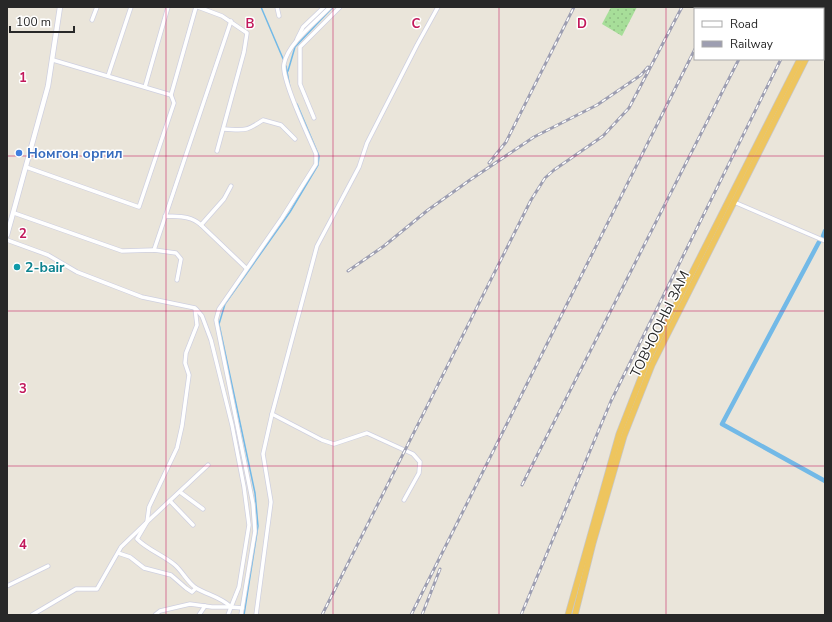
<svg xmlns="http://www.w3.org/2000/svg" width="832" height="622" viewBox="0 0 832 622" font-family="'Nunito Sans',sans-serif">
  <defs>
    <pattern id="grass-dots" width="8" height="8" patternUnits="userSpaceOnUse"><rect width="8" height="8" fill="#a7de99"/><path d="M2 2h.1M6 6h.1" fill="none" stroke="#90be84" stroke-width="1.8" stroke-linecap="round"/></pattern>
  </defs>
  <rect width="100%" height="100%" fill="#eae5da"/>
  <path fill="url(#grass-dots)" d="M611,7H637L622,36L602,24Z"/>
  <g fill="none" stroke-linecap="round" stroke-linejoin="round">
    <g stroke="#72b9e7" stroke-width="1.5">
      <path d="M261,7L284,61"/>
      <path d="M286,66L290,88"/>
      <path d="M288,71L295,47L333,7"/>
      <path d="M244,615L258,526L255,493L219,324L225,304L290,212L318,165L319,156L297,104"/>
    </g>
    <g stroke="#72b9e7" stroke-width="4.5">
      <path d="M823,236L825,231"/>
      <path d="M819,242L722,424L825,481"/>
    </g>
    <defs>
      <g id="minor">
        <path d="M198,7L222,16L247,33L244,52L217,151"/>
        <path d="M277,7L279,16"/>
        <path d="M92,20L97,7"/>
        <path d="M297,39L303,27L324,7"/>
        <path d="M53,60L171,95"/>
        <path d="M108,76L131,7"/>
        <path d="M145,87L168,7"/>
        <path d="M314,118L300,84V47L340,7"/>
        <path d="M224,129C245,130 245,132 263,120L281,125L295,139"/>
        <path d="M26,167L139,207L174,103L171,95L196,7"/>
        <path d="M734,202L825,241"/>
        <path d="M14,213L122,251L154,250L176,253L181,259L177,280"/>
        <path d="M165,216C178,217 190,215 201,225L224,199L231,186"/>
        <path d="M201,225L246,268"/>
        <path d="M7,240L48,255L77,272L142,297L195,308L197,325L186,353L185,363L189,375L182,426L177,448L149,507L147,522L121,547L97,589H76L32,615"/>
        <path d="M154,250L231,21"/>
        <path d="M196,309L202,316L211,340L232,425L244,487L249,525L239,587L231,607"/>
        <path d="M272,414L322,440L334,444L367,433L413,454L420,462L419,473L404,500"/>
        <path d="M208,465L147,522L137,539C148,550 163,555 175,565C183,572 187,582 196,588C208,595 221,597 231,607"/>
        <path d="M180,492L203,509"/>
        <path d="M170,501L193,525"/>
        <path d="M118,553L130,557L144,568L171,575L186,588L192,592L196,588"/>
        <path d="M7,586L48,566"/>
        <path d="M155,615L160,611L190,604L212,607H230"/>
        <path d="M199,615L205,606"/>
        <path d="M228,615L231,607L242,608"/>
        <path d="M241,615L255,531L253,504L216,320L219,309L282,218L316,164V154C309,137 281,79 284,64C288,43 316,22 330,7"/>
        <path d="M256,615L271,502L263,454L272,414L317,246L359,167L367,143L417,45L438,7"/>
      </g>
      <path id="secondary" d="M7,235L48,86L60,7"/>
      <g id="trunk">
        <path d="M823,13L825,9"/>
        <path d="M823,25L825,21"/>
        <path d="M568,615L619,434L647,362L800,59"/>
        <path d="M575,615L593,543L624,436L652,365L806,59"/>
      </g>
    </defs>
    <use href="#minor" stroke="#cfd0e0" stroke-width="5"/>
    <use href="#secondary" stroke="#cfd0e0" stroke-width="6"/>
    <use href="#trunk" stroke="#c7c7c7" stroke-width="7"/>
    <use href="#minor" stroke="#fff" stroke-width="3.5"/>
    <use href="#secondary" stroke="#fff" stroke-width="4.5"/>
    <use href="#trunk" stroke="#eec55e" stroke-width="5.5"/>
    <defs>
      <g id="rail">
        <path d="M715,9L716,7"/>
        <path d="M764,9L766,7"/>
        <path d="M803,9L804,7"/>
        <path d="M489,163L506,142L574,7"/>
        <path d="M348,271L384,246L428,210L470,180L534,137L597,105L641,75L648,67"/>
        <path d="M522,485L739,59"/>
        <path d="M322,615L531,200L545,178L554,170L603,136L629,108L682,7"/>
        <path d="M411,615L695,49"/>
        <path d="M422,615L440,569"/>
        <path d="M521,615L611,401L781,59"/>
      </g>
    </defs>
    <use href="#rail" stroke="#9d9eb1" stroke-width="3"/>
    <use href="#rail" stroke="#fff" stroke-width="1.5" stroke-dasharray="4.5" stroke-linecap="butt"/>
  </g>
  <path fill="none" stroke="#c2185b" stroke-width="1" stroke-opacity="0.55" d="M166,7V615M333,7V615M499,7V615M666,7V615M7,156H825M7,311H825M7,466H825"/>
  <circle fill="#3f7fe0" stroke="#fff" stroke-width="1.5" cx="19" cy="153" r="4"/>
  <circle fill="#0f9aa8" stroke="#fff" stroke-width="1.5" cx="17" cy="267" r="4"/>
  <g text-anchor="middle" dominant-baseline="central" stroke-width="3" stroke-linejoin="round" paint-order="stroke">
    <g font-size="14" font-weight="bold" fill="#366cbe" stroke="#fff" text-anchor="start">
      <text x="27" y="153">Номгон оргил</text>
    </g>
    <g font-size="14" font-weight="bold" fill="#0d838f" stroke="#fff" text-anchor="start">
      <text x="25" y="267">2-bair</text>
    </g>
    <g font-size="14" fill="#282828" stroke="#fff">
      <text transform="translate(660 324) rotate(-64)">ТОВЧООНЫ ЗАМ</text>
    </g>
  </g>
  <g font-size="13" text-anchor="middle" font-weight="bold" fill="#c2185b" stroke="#fff" stroke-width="3" stroke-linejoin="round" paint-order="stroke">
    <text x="250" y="28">B</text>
    <text x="416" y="28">C</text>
    <text x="582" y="28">D</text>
    <text x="23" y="82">1</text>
    <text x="23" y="238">2</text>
    <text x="23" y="393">3</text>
    <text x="23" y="549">4</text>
  </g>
  <rect width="832" height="622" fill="none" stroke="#282828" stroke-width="16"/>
  <rect x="694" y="8" width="130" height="52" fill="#ffffff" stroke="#a9a9a9"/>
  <rect x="702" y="21" width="20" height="6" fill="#ffffff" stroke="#a9a9a9"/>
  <text x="730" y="28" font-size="12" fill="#282828">Road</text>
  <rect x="702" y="41" width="20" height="6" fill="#9d9eb1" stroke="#a9a9a9"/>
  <text x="730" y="48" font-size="12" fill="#282828">Railway</text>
  <path d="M10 26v6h64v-6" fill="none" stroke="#282828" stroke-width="2"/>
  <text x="16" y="26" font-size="12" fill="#282828" stroke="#ffffff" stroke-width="3" paint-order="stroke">100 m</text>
</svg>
